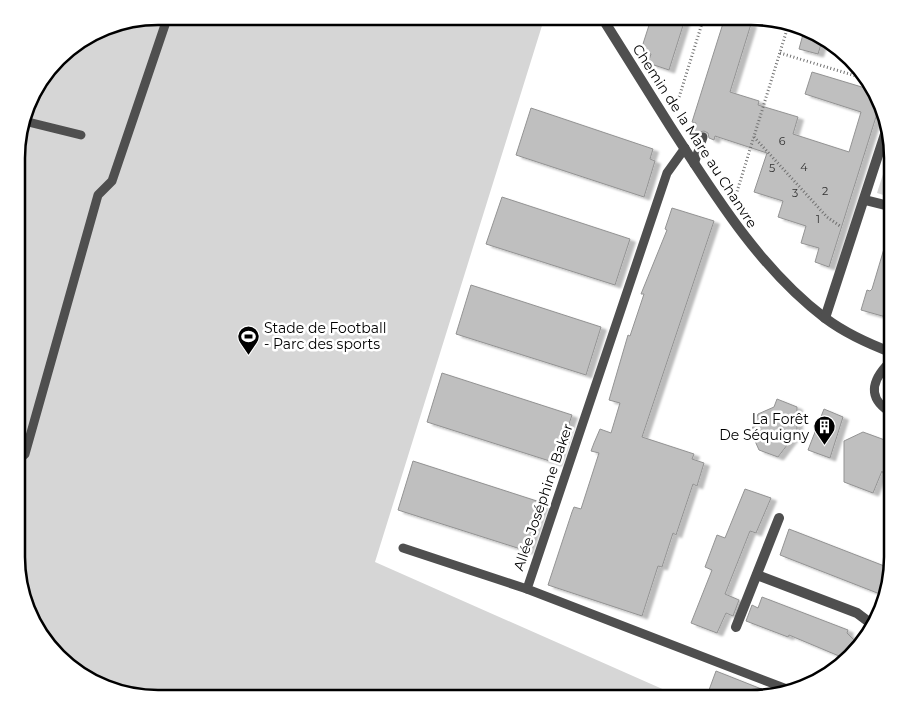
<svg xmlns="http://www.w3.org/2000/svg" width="909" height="715" viewBox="0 0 909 715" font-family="Montserrat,sans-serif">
  <defs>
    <filter id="shadow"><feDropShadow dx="5.5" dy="3" stdDeviation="1" flood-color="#0004"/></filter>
  </defs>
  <rect width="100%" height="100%" fill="#fff"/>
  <g fill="#d6d6d6">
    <path d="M158,16H545L375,562L685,699L149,698L104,688L64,663L31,619L17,567L18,139L35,87L65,51L112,24Z"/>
    <path d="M891,149L893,158V198L877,193Z"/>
  </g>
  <g fill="#bfbfbf" stroke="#939393" filter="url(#shadow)">
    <path d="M652,16H686L669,70L648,63L651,54L641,50Z"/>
    <path d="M725,17L751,24L730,92L759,101L758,105L798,117L793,134L849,152L861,112L805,94L812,72L875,91L878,96L880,104L829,267L815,262L819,248L801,243L806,226L778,217L783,201L754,192L767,153L715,136L714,140L709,138L708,133L704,131L699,132L697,135L693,133L696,123L692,122Z"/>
    <path d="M805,27L823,38L818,54L799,49Z"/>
    <path d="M531,108L653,149L650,159L655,161L644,197L516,155Z"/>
    <path d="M502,197L630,239L615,285L486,244Z"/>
    <path d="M672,208L714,221L642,437L694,454L692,459L704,463L697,486L693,484L676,535L673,533L662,567L658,566L642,616L548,585L572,512L574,507L581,509L599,453L591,451L594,443L600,429L611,433L620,403L609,400L628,335L630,336L644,294H641L667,230L665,229Z"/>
    <path d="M889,232L893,233V319L861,310L867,290L870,291L872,289Z"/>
    <path d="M471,285L601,327L586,375L456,334Z"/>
    <path d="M442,373L572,415L556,463L427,422Z"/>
    <path d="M777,399L797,407V432L778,457L759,450L751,432L758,414L774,407Z"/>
    <path d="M824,409L843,417L830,458L808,450Z"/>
    <path d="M863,432L893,443L892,494L882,471L873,493L844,482V441Z"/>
    <path d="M413,461L543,503L527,551L398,510Z"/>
    <path d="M745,489L771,498L756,533L750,531L725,594L739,600L733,616L726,613L717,633L691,623L712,570L705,567L717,535L725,538Z"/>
    <path d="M789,529L892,569L885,596L780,555Z"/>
    <path d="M762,597L848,630L847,633L854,640L839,656L789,635L788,637L746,621L752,605L758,608Z"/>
    <path d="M716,671L774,694L751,699H732L709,690Z"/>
  </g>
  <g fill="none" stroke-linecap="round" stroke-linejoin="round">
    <g stroke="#717171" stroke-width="3" stroke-dasharray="1 2.5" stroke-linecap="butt">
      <path d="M780,53L866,79"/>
      <path d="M676,107L704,17"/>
      <path d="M754,137L827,217L840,226"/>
      <path d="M735,198L789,23"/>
    </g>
    <g stroke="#4f4f4f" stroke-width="9">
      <path d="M24,121L81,135"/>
      <path d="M685,148L667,173L527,589L792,691"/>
      <path d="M694,164L703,137"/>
      <path d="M893,414C870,401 869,385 886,366H893"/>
      <path d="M17,461L25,454L98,195L112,181L168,16"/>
      <path d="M403,548L527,589"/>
    </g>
    <g stroke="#4f4f4f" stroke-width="10">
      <path d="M601,16C624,53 647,89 670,126C714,194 760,269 825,318C845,333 869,344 893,353"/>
      <path d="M865,200L893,207"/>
      <path d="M825,318L886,131"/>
      <path d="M757,575L857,613L869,622L871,629"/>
      <path d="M736,627L779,518"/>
    </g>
  </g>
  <defs>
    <symbol id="stadium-pin" viewBox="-11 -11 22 30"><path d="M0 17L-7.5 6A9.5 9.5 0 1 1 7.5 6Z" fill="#000" stroke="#fff"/><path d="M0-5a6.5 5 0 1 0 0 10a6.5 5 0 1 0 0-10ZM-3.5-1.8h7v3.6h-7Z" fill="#fff"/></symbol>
    <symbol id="building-pin" viewBox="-11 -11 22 30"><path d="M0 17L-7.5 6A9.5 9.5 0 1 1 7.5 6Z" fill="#000" stroke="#fff"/><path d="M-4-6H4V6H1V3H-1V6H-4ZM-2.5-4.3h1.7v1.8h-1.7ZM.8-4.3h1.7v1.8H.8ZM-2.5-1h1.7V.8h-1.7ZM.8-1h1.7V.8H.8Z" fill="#fff"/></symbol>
  </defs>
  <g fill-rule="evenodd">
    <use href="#stadium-pin" x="236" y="324" width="25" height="34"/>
    <use href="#building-pin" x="812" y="414" width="25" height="34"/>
  </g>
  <g text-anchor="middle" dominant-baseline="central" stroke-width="5" stroke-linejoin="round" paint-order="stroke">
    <g font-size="11" fill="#303030">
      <text x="782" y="141">6</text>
      <text x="804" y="167">4</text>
      <text x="772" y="168">5</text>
      <text x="825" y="191">2</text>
      <text x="795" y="193">3</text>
      <text x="818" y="219">1</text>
    </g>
    <g font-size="14" fill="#000" stroke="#fff">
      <text transform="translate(695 136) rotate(57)">Chemin de la Mare au Chanvre</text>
      <text transform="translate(543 497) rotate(-71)">Allée Joséphine Baker</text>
    </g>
    <g font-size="14" fill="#000" stroke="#fff" text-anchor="start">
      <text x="264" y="328">Stade de Football<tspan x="264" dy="16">- Parc des sports</tspan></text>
      <text x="809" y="419" text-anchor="end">La Forêt<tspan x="809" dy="16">De Séquigny</tspan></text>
    </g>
  </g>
  <path d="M0 0H909V715H0ZM158 25H751A133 133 0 0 1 884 158V557A133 133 0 0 1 751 690H158A133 133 0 0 1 25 557V158A133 133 0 0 1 158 25Z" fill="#fff" fill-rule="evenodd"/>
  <path fill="none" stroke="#000" stroke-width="2.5" d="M158 25H751A133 133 0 0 1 884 158V557A133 133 0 0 1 751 690H158A133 133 0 0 1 25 557V158A133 133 0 0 1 158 25Z"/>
</svg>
